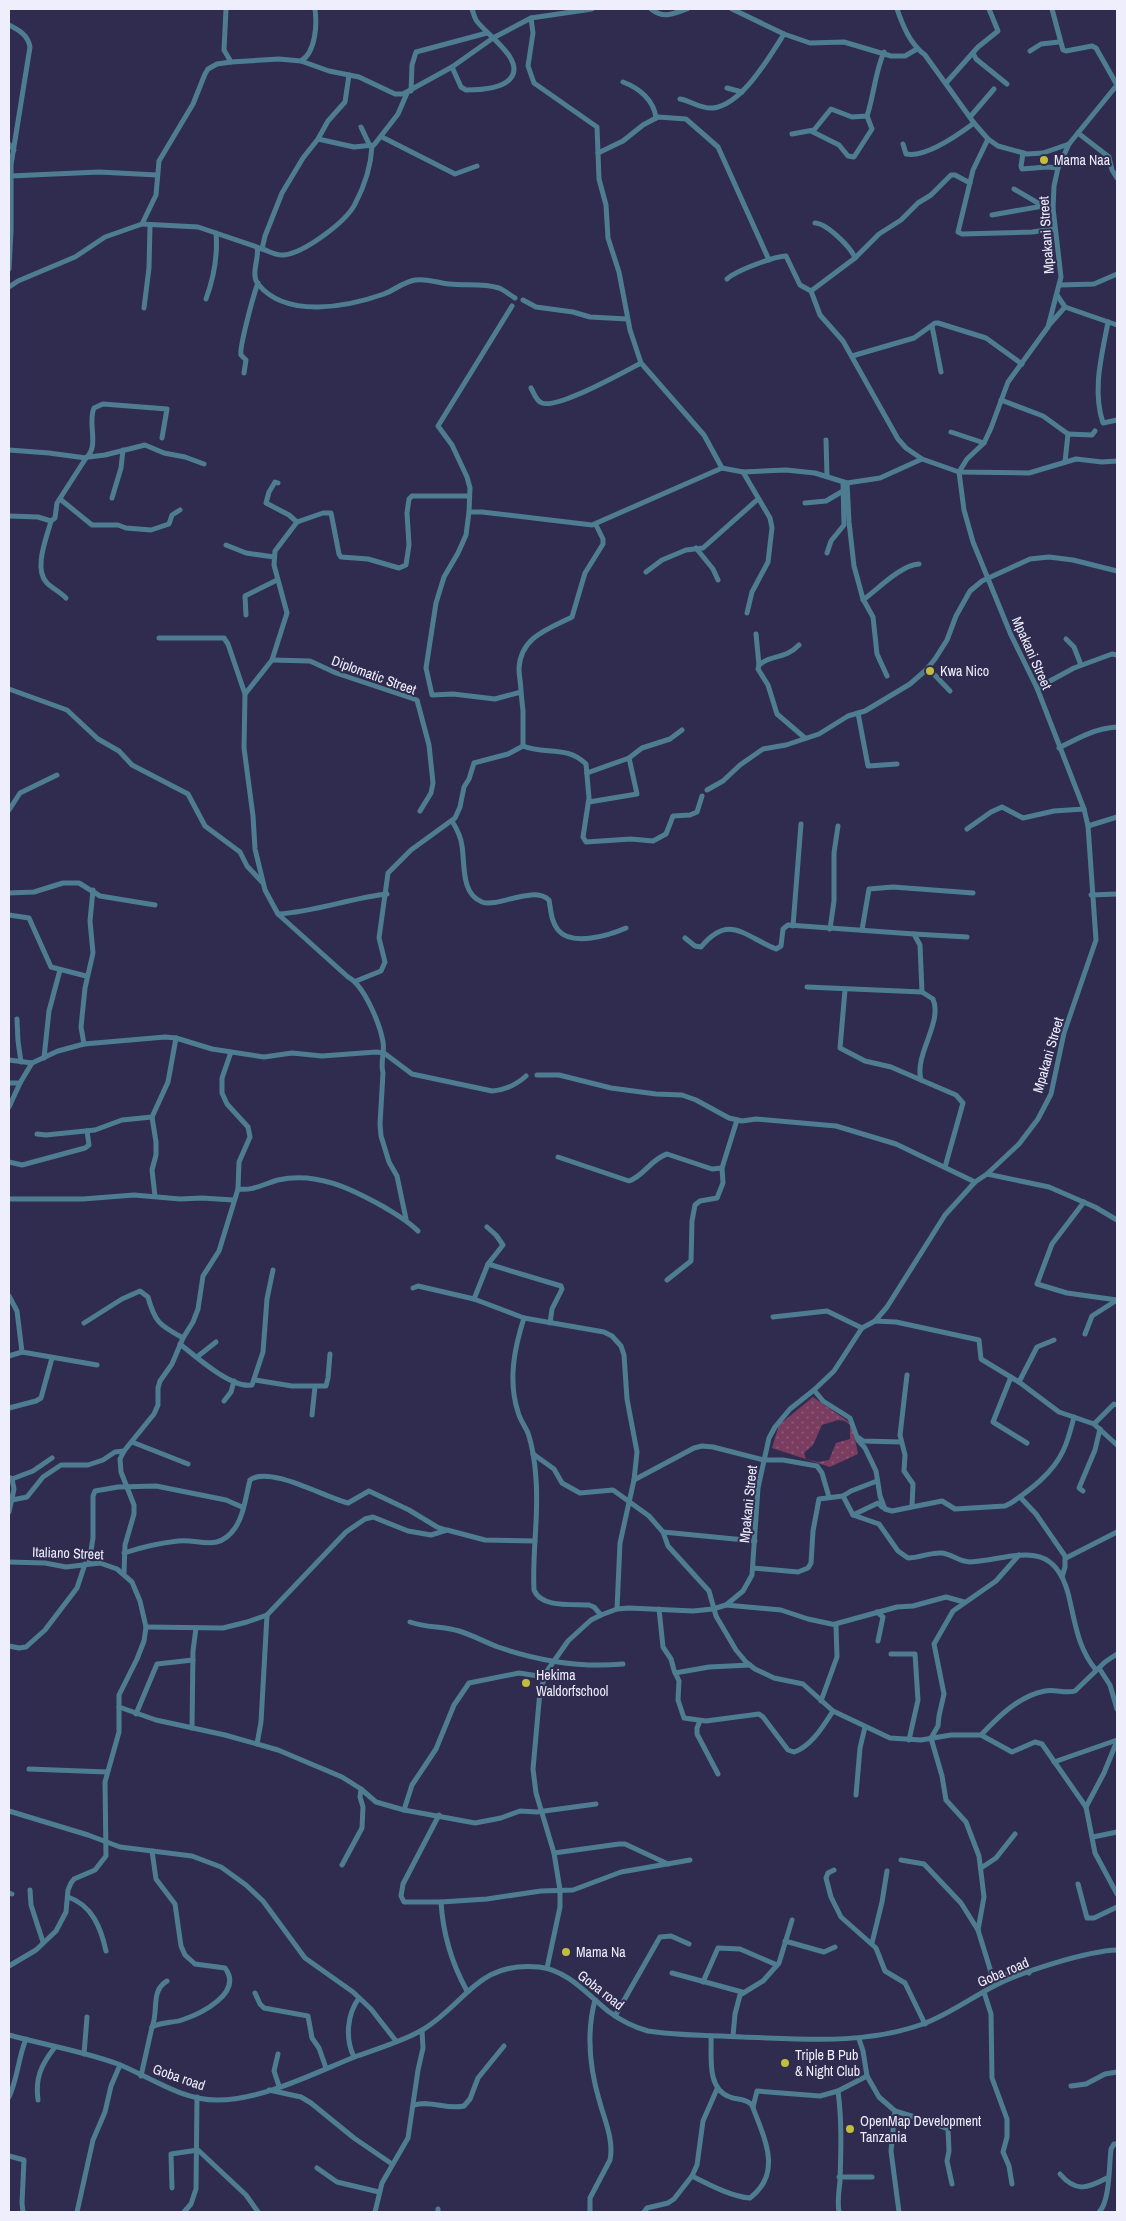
<svg xmlns="http://www.w3.org/2000/svg" width="1126" height="2221" viewBox="0 0 1126 2221" font-family="'Archivo Narrow',sans-serif">
  <defs>
    <pattern id="grass-dots" width="8" height="8" patternUnits="userSpaceOnUse" patternTransform="scale(1.25)"><rect width="8" height="8" fill="#7a3d60"/><path d="M2 2h.1M6 6h.1" fill="none" stroke="#8d5978" stroke-width="1.8" stroke-linecap="round"/></pattern>
  </defs>
  <rect width="100%" height="100%" fill="#2f2c4f"/>
  <path fill="url(#grass-dots)" fill-rule="evenodd" d="M813,1397L852,1424L858,1454L830,1467L772,1448L779,1425ZM838,1420L845,1421L850,1425V1439L836,1443L829,1460L818,1462L806,1459L804,1453L813,1445L822,1425Z"/>
  <g fill="none" stroke-linecap="round" stroke-linejoin="round">
    <g stroke="#4e7d91" stroke-width="5">
      <path d="M226,9L224,50L231,62"/>
      <path d="M651,9C664,19 672,14 687,9"/>
      <path d="M732,9L784,34L810,43L844,42L891,56H905L917,49"/>
      <path d="M897,9C903,26 910,44 925,55L974,123L988,139L998,146L1027,154L1043,153L1069,144"/>
      <path d="M531,18L533,33L528,66L534,83L597,127L599,179L606,205L608,238L619,272L630,330L641,363L704,435L722,468L743,472L786,470L815,473L847,483L880,478L922,459"/>
      <path d="M9,25C19,30 28,35 30,47L11,165V231L9,269"/>
      <path d="M1030,51L1041,44L1059,42"/>
      <path d="M973,53L976,59L1007,84"/>
      <path d="M301,61L329,71L359,77L395,94H403L452,67L493,38L531,18L592,9"/>
      <path d="M452,67L461,87L466,90C479,90 501,89 510,79C527,60 485,34 476,20C474,16 473,12 472,9"/>
      <path d="M623,82C639,88 654,100 656,118"/>
      <path d="M946,83L978,47L998,31L989,9"/>
      <path d="M727,88L742,92"/>
      <path d="M411,91L412,65L416,52L487,33"/>
      <path d="M680,99C692,101 700,109 713,108C742,105 770,56 784,34"/>
      <path d="M970,117L994,89"/>
      <path d="M361,127L370,146"/>
      <path d="M811,131L839,145L848,156L854,157L872,129L867,116"/>
      <path d="M1078,133L1109,157L1112,170L1117,178"/>
      <path d="M792,134L814,130L831,109L852,117L867,116C874,95 875,72 884,52"/>
      <path d="M382,137L455,174L477,166"/>
      <path d="M318,139L354,147L374,145L398,114L407,93"/>
      <path d="M988,139L973,170L958,232L962,234L1032,232L1055,229"/>
      <path d="M9,144L14,150"/>
      <path d="M903,144L906,154C926,158 958,135 974,123"/>
      <path d="M598,153L623,141L643,125L658,117L686,119L718,147L769,260"/>
      <path d="M1023,153L1021,166L1022,169L1047,167L1058,168"/>
      <path d="M10,176L99,172L157,175"/>
      <path d="M1014,189L1043,206L1053,208"/>
      <path d="M992,215L1043,206"/>
      <path d="M142,224L198,227L257,247C260,257 250,274 258,284C286,319 347,307 384,294C395,290 403,282 415,280C427,278 437,283 449,284C465,286 483,283 499,288C504,290 510,295 515,298"/>
      <path d="M259,248C268,250 275,256 284,255C304,253 346,222 355,204C364,187 371,166 372,146"/>
      <path d="M262,249L265,236L282,193L303,158L318,139L328,121L345,102L349,75"/>
      <path d="M855,258L879,234L901,220L918,203L931,195L951,175H955L970,183"/>
      <path d="M727,279C735,271 775,256 786,256L800,285L811,291L820,315L843,341L898,439L906,448L922,459L959,472L1029,473L1076,459L1102,462L1117,461"/>
      <path d="M1060,285L1094,284L1117,274"/>
      <path d="M9,287L18,281L75,257L105,237L142,224L156,195L159,161L193,104L205,74L208,69L217,64L231,62L279,59L301,61C316,52 317,24 315,9"/>
      <path d="M811,291L855,258C851,247 826,223 815,223"/>
      <path d="M1057,295L1065,307L1117,325"/>
      <path d="M206,299C214,277 218,256 216,233"/>
      <path d="M523,300L536,307L573,312L590,317L627,319"/>
      <path d="M512,306L438,426L452,445L467,477L470,488L469,512H482L592,525L722,468"/>
      <path d="M144,308L149,268L150,226"/>
      <path d="M1108,322C1102,355 1092,390 1103,423L1117,420"/>
      <path d="M1049,325L1065,307"/>
      <path d="M932,326L941,372"/>
      <path d="M852,356L914,338L935,323H938L986,338L1022,364"/>
      <path d="M244,373L246,360L241,355C239,348 254,293 258,283"/>
      <path d="M531,388C534,393 536,401 542,403C558,409 624,372 641,363"/>
      <path d="M1001,400L1043,416L1068,434"/>
      <path d="M951,432L984,443"/>
      <path d="M826,440L827,476"/>
      <path d="M9,450L49,453L86,458C100,446 87,423 94,408L103,404L167,409L162,438"/>
      <path d="M89,457L105,455L145,445L164,453L185,457L204,464"/>
      <path d="M1065,462L1068,434L1092,435L1095,431"/>
      <path d="M743,472L770,518L772,528L768,562L752,592L747,613"/>
      <path d="M278,483L275,482L269,492L266,503L289,515L297,522"/>
      <path d="M847,483L849,522L854,566L863,599L873,617L877,654L887,676"/>
      <path d="M112,498L121,468L123,450"/>
      <path d="M60,499L92,525H118L126,528L151,530L169,524L172,515L180,510"/>
      <path d="M805,503L826,501L843,491"/>
      <path d="M469,512L466,535L458,553L444,577L436,603L426,668L432,695L453,694L495,699L521,692C521,684 519,676 519,668C521,637 548,629 572,617L585,573L603,544V539L596,525"/>
      <path d="M9,516L38,517L51,521C47,537 33,569 47,583C52,588 60,592 66,598"/>
      <path d="M51,521L55,518L57,503L86,458"/>
      <path d="M226,545L246,553L274,557"/>
      <path d="M696,548L713,569L718,580"/>
      <path d="M827,553L831,541L844,525L843,482"/>
      <path d="M646,572L662,560L686,550L703,548L758,499"/>
      <path d="M863,600C878,589 901,565 919,564"/>
      <path d="M246,615L245,596L277,580"/>
      <path d="M756,634L759,665"/>
      <path d="M159,638H224L228,644L245,694"/>
      <path d="M1066,639L1074,647L1081,665"/>
      <path d="M799,645C783,661 773,653 759,665L758,669L768,685L777,714L805,738"/>
      <path d="M272,660L310,661L336,673L417,700L429,745L433,783L431,793L420,811"/>
      <path d="M928,668L950,691"/>
      <path d="M1037,688L1074,668L1112,654L1117,655"/>
      <path d="M9,689L67,710L98,739L119,751L132,765L188,794L205,826L240,852L247,866L262,882"/>
      <path d="M858,713L868,766L897,764"/>
      <path d="M523,746C544,755 567,745 586,764L589,798L583,837L586,842L631,839L653,841L666,834L673,816L690,815L697,812L702,796"/>
      <path d="M1059,748C1078,738 1096,728 1117,727"/>
      <path d="M587,773L629,758L642,748L670,739L682,730"/>
      <path d="M707,790L723,781L740,765L763,749L786,745L819,734L848,716L865,711L910,684L926,670L935,659L947,640L956,616L970,591L982,581L1030,559L1049,557L1073,560L1117,571"/>
      <path d="M589,802L637,794L629,758"/>
      <path d="M9,810L20,793L57,775"/>
      <path d="M452,821C457,829 461,837 462,846C465,865 461,894 482,902C498,908 533,885 549,900C551,911 551,921 558,930C572,947 610,935 626,928"/>
      <path d="M1088,826L1117,817"/>
      <path d="M967,829L991,812L1002,807L1023,818L1054,811L1084,809"/>
      <path d="M9,893L34,892L63,883H79L100,896L155,905"/>
      <path d="M1091,895L1117,894"/>
      <path d="M278,914C315,912 350,898 387,894"/>
      <path d="M9,915L29,918L51,967L86,976"/>
      <path d="M793,926L801,824"/>
      <path d="M830,929L834,901V853L838,826"/>
      <path d="M862,930L869,889L893,887L973,893"/>
      <path d="M914,934L967,937"/>
      <path d="M685,938L695,946L701,947C729,913 744,936 776,949L781,946L783,929L788,925L914,934L920,945L922,992"/>
      <path d="M356,981L381,971L385,962L379,938L388,873L411,850L455,818L460,807L464,787L469,779L474,763L508,754L523,746V711L521,692"/>
      <path d="M807,987L922,992L933,999C943,1023 914,1054 921,1080L956,1095L963,1103L945,1167"/>
      <path d="M845,990L840,1048L865,1061L891,1067L921,1080"/>
      <path d="M17,1019L18,1041L21,1062"/>
      <path d="M84,1044L81,1027L85,988L93,953L90,921L93,890"/>
      <path d="M44,1058L49,1011L60,970"/>
      <path d="M9,1060L32,1063L58,1051L84,1044L165,1037L176,1038L212,1049L264,1057L292,1053L322,1056L376,1052L384,1053L412,1074L492,1091C506,1090 516,1085 526,1076"/>
      <path d="M537,1075H559L611,1088L656,1094L682,1095L696,1100L729,1118L742,1121L756,1119L836,1126L896,1144L975,1182"/>
      <path d="M9,1083H20"/>
      <path d="M9,1107L20,1083L32,1063"/>
      <path d="M37,1134L46,1135L95,1130L122,1120L152,1117"/>
      <path d="M558,1157L629,1181C644,1176 651,1159 667,1154L712,1169L722,1168L737,1120"/>
      <path d="M9,1162L22,1165L85,1148L89,1145L87,1131"/>
      <path d="M987,1174L1049,1187L1095,1207L1117,1220"/>
      <path d="M238,1189C254,1191 263,1184 278,1180C316,1171 352,1189 384,1207C397,1215 407,1220 418,1231"/>
      <path d="M155,1196L152,1170L156,1155V1142L152,1117L168,1082L176,1038"/>
      <path d="M9,1199H83L134,1195L180,1199L202,1198L233,1200"/>
      <path d="M1084,1202L1052,1244L1037,1284L1067,1293L1117,1300"/>
      <path d="M406,1219L397,1176L389,1162L381,1136L380,1124L383,1073C380,1062 385,1053 383,1042C380,1024 364,985 348,977L278,914L265,890L255,849L253,816L244,748L245,694L272,660L287,613L274,565L275,551L297,522L323,513H331L339,554L341,557L368,559L399,568L406,565L409,545L407,513L409,499L412,496H469"/>
      <path d="M488,1264L561,1286L562,1289L552,1309L550,1323"/>
      <path d="M667,1280L691,1261L692,1221L695,1205L700,1201L717,1198L723,1183L722,1168"/>
      <path d="M413,1288L418,1286L474,1299L524,1318L604,1332L612,1336L621,1346L624,1355L627,1399L637,1452L634,1480L620,1543L617,1609"/>
      <path d="M9,1296L17,1311L22,1352L97,1365"/>
      <path d="M474,1299L488,1264L503,1245L496,1235L487,1227"/>
      <path d="M773,1317L827,1311L862,1328"/>
      <path d="M524,1318C514,1349 508,1381 518,1412C520,1420 525,1426 528,1433C533,1448 535,1463 536,1479C539,1516 532,1552 534,1590C541,1608 572,1604 589,1605L594,1607L601,1615"/>
      <path d="M875,1321L896,1322L979,1340L981,1359L1019,1382L1059,1412L1094,1424L1117,1445"/>
      <path d="M84,1323L122,1299L140,1291L148,1297C155,1323 160,1325 183,1338"/>
      <path d="M1085,1334L1092,1316L1117,1300"/>
      <path d="M180,1344C195,1356 232,1389 252,1385L263,1352L267,1299L273,1270"/>
      <path d="M9,1356L22,1352"/>
      <path d="M197,1357L216,1342"/>
      <path d="M907,1375L900,1435L905,1455L904,1471L913,1484L912,1506"/>
      <path d="M1011,1377L993,1422L1027,1443"/>
      <path d="M255,1380L292,1386H326L328,1378L330,1354"/>
      <path d="M1019,1382L1037,1347L1054,1340"/>
      <path d="M814,1390L823,1401L850,1418L858,1440L865,1448L876,1471L880,1496L885,1509L892,1511L942,1501L955,1509L1005,1506L1011,1503C1030,1490 1053,1473 1063,1451C1068,1441 1071,1429 1074,1417"/>
      <path d="M224,1401L231,1392L234,1381"/>
      <path d="M9,1408L36,1401L41,1398L52,1358"/>
      <path d="M312,1415L315,1387"/>
      <path d="M1094,1424L1114,1404L1117,1405"/>
      <path d="M859,1438L863,1441L901,1442"/>
      <path d="M132,1442L188,1464"/>
      <path d="M533,1454L554,1469L562,1483L580,1493L613,1490L649,1516L663,1532L668,1546L709,1591L716,1616L736,1650L746,1662L755,1669L774,1678L803,1684L833,1711L890,1738L921,1740L951,1735H981L1012,1752L1035,1742L1042,1744L1086,1807L1095,1853L1117,1894"/>
      <path d="M9,1477L12,1479L14,1489L9,1512"/>
      <path d="M12,1479L33,1471L52,1458"/>
      <path d="M634,1480L694,1448L702,1446L713,1447L764,1460H783L817,1466L822,1473L829,1497"/>
      <path d="M1083,1491L1079,1488L1095,1450L1100,1429"/>
      <path d="M843,1496L851,1491L877,1481"/>
      <path d="M1020,1497L1036,1514L1065,1556V1567L1062,1577"/>
      <path d="M12,1500L27,1497L43,1477L61,1465H88L103,1460L115,1452L124,1451"/>
      <path d="M853,1515L879,1524L898,1551L908,1558C920,1558 930,1552 942,1553C952,1554 959,1562 970,1562C1011,1560 1052,1535 1068,1593C1075,1621 1077,1647 1096,1670"/>
      <path d="M663,1532L755,1541"/>
      <path d="M124,1553C142,1547 160,1543 178,1541C198,1538 218,1553 235,1528C244,1515 246,1495 250,1480C269,1465 326,1498 348,1503L369,1491L409,1510L437,1527L446,1530"/>
      <path d="M1066,1558L1117,1532"/>
      <path d="M9,1562L45,1563L66,1567L100,1563L117,1569L132,1582L140,1601L146,1627L144,1641L137,1659L119,1695V1732L105,1782L106,1856L95,1870L74,1879L71,1883L68,1890L66,1912L56,1931L36,1950L9,1966"/>
      <path d="M89,1563L93,1538V1496L95,1491L118,1487L156,1486L226,1500L242,1507"/>
      <path d="M753,1568L798,1572L808,1568L811,1563L813,1531L819,1499L843,1496L853,1515L878,1503L882,1507"/>
      <path d="M124,1573L125,1545L134,1514V1505L121,1472L120,1459L124,1451L154,1414L158,1405V1388L160,1381L172,1364L183,1338L193,1322L198,1309L203,1276L219,1251L238,1189L239,1162L250,1137L248,1127L227,1104L222,1093V1078L231,1052"/>
      <path d="M726,1605L781,1610L808,1619L836,1625L837,1657L821,1701"/>
      <path d="M659,1609L663,1647L671,1659L674,1670L679,1681L678,1700L684,1718L706,1721L759,1714L763,1717L788,1750L794,1752C811,1747 824,1725 833,1711"/>
      <path d="M877,1612L883,1617L878,1641"/>
      <path d="M410,1622C427,1628 442,1626 459,1631C472,1635 485,1642 498,1647C539,1661 580,1668 623,1664"/>
      <path d="M835,1624L897,1607L913,1606L946,1597L964,1602"/>
      <path d="M146,1627L223,1628L247,1622L267,1615L346,1532L365,1519L373,1517L408,1531L431,1535L447,1530L485,1540L535,1541"/>
      <path d="M9,1646L19,1648L26,1647L45,1630L77,1588L85,1564"/>
      <path d="M891,1654H915L918,1700L909,1740"/>
      <path d="M1099,1668L1110,1685L1117,1709"/>
      <path d="M675,1673L709,1667L750,1665"/>
      <path d="M119,1707L156,1720L225,1735L278,1750L342,1777L361,1789L376,1802L404,1810L475,1823L501,1818L520,1811L537,1812L596,1804"/>
      <path d="M136,1714L157,1664L193,1660"/>
      <path d="M700,1721L697,1728V1734L718,1774"/>
      <path d="M192,1728L193,1651L196,1628"/>
      <path d="M981,1735C999,1716 1019,1696 1045,1691C1055,1689 1066,1694 1075,1691L1105,1662L1117,1654"/>
      <path d="M257,1744L261,1722L267,1615"/>
      <path d="M1054,1762L1117,1740"/>
      <path d="M29,1769L107,1772"/>
      <path d="M856,1795L860,1748L865,1727"/>
      <path d="M1086,1807L1104,1773L1117,1741"/>
      <path d="M404,1810L412,1785L436,1749L454,1705L469,1683L519,1673L545,1677"/>
      <path d="M9,1811L88,1835L120,1847L192,1856L221,1867L246,1885L263,1901L305,1958L353,1992L371,2009L396,2041"/>
      <path d="M439,1815L403,1884L401,1896L404,1902H441L487,1899L541,1891L573,1890L621,1872L690,1860"/>
      <path d="M1093,1837L1117,1832"/>
      <path d="M554,1853L619,1844H625L668,1864"/>
      <path d="M901,1860L924,1864L961,1903L978,1930"/>
      <path d="M342,1865L362,1828L363,1807L360,1797L361,1789"/>
      <path d="M981,1868L996,1858L1015,1834"/>
      <path d="M834,1870L828,1873L826,1878L831,1897L841,1917L876,1948L885,1971L905,1983L925,2024"/>
      <path d="M1078,1884L1087,1918H1094L1117,1907"/>
      <path d="M30,1890L31,1905L43,1942"/>
      <path d="M9,1893L12,1894"/>
      <path d="M68,1897C92,1905 101,1928 106,1951"/>
      <path d="M441,1902C443,1935 451,1962 467,1991"/>
      <path d="M785,1941L824,1952L835,1947"/>
      <path d="M872,1943L882,1902L887,1871"/>
      <path d="M547,1968L560,1907V1890L554,1853L536,1793L533,1769L540,1691L547,1671L568,1641L591,1620L601,1615L617,1609L629,1608L693,1611L713,1609L726,1605L743,1591L752,1575L758,1488L769,1438L775,1427L790,1409L814,1390L834,1371L862,1328L875,1321L887,1307L945,1215L975,1182L987,1174L1019,1144L1038,1119L1051,1094L1064,1033L1096,940L1088,826L1084,809L1037,688L1011,635L973,542L964,510L959,472L967,459L984,443L991,428L1008,382L1048,327L1061,277L1053,208L1054,186L1058,168L1069,144L1117,85L1096,48L1092,46L1066,51L1063,50L1052,9"/>
      <path d="M672,1973L742,1992"/>
      <path d="M993,1980L1021,1968H1024L1029,1973"/>
      <path d="M703,1982L718,1948L740,1949L777,1965"/>
      <path d="M995,1985L978,1930L984,1897L979,1856L966,1822L946,1800L942,1776L931,1738L938,1726L939,1716L944,1694L934,1644L953,1611L996,1581L1019,1555"/>
      <path d="M984,1992L991,2014L992,2078L1007,2119V2137L1003,2152L1009,2166L1012,2184"/>
      <path d="M255,1993L260,2004L264,2008L308,2016L312,2038L319,2048L326,2068"/>
      <path d="M615,2016L660,1937L671,1936L689,1944"/>
      <path d="M152,2027C159,2011 150,1991 167,1981"/>
      <path d="M9,2035C45,2045 83,2051 118,2064C150,2077 181,2100 217,2100C263,2100 314,2073 357,2056C379,2048 404,2041 424,2029C467,2002 478,1961 539,1967C567,1970 587,1994 608,2011C620,2020 633,2027 648,2031C679,2036 711,2035 743,2037C804,2039 864,2045 923,2024C948,2015 971,1998 994,1986C1021,1972 1087,1951 1117,1950"/>
      <path d="M733,2036L735,2014L740,1995L763,1981L779,1963L792,1920"/>
      <path d="M859,2039L863,2051L867,2076L879,2097L895,2111L918,2118L948,2129L949,2151L947,2161L952,2184"/>
      <path d="M84,2054L87,2017"/>
      <path d="M278,2054L274,2071L279,2086"/>
      <path d="M354,2057C345,2039 347,2014 359,1998"/>
      <path d="M141,2076L152,2027C161,2022 173,2023 182,2020C200,2014 244,1993 225,1968L195,1964L185,1955L181,1946L175,1904L156,1879L152,1851"/>
      <path d="M1071,2086L1086,2084L1105,2074L1117,2072"/>
      <path d="M269,2090L301,2097L311,2103L354,2138L392,2164"/>
      <path d="M838,2091C842,2120 841,2152 840,2181C839,2192 837,2201 839,2212"/>
      <path d="M9,2097C18,2078 18,2058 26,2039"/>
      <path d="M38,2100C35,2078 41,2065 55,2047"/>
      <path d="M414,2105C431,2100 447,2110 464,2106L470,2099L478,2078L504,2046"/>
      <path d="M753,2107L757,2091L820,2096L838,2091L867,2076"/>
      <path d="M895,2111L891,2151L899,2212"/>
      <path d="M9,2156L24,2160L22,2203L23,2212"/>
      <path d="M317,2168L337,2182L379,2192"/>
      <path d="M1060,2174C1076,2193 1088,2188 1107,2178"/>
      <path d="M692,2176C708,2184 732,2197 750,2198C784,2172 763,2136 752,2105C746,2098 737,2100 730,2097C706,2089 712,2055 711,2036"/>
      <path d="M839,2177H872"/>
      <path d="M172,2188L171,2154L198,2150L246,2195L258,2212"/>
      <path d="M77,2212L93,2140L105,2112L111,2086L120,2065"/>
      <path d="M184,2212L191,2204L196,2189L197,2097"/>
      <path d="M375,2212L382,2183L408,2138L418,2070L423,2048L422,2030"/>
      <path d="M438,2212V2209"/>
      <path d="M590,2212V2198L610,2160C614,2141 605,2121 600,2103C590,2070 586,2034 595,2000"/>
      <path d="M644,2212L647,2208L668,2203L674,2199L692,2176L697,2165L703,2121L717,2089"/>
      <path d="M1099,2212C1110,2202 1109,2165 1111,2149L1114,2144H1117"/>
    </g>
  </g>
  <g fill="#c3bd3e" stroke="#2f2c4f" stroke-width="2">
    <circle cx="1044" cy="160" r="5"/>
    <circle cx="930" cy="671" r="5"/>
    <circle cx="526" cy="1683" r="5"/>
    <circle cx="566" cy="1952" r="5"/>
    <circle cx="785" cy="2063" r="5"/>
    <circle cx="850" cy="2129" r="5"/>
  </g>
  <g text-anchor="middle" dominant-baseline="central" stroke-width="4" stroke-linejoin="round" paint-order="stroke">
    <g font-size="14" fill="#eeeefc" stroke="#2f2c4f" text-anchor="start">
      <text x="1054" y="160">Mama Naa</text>
      <text x="940" y="671">Kwa Nico</text>
      <text x="536" y="1675">Hekima<tspan x="536" dy="16">Waldorfschool</tspan></text>
      <text x="576" y="1952">Mama Na</text>
      <text x="795" y="2055">Triple B Pub<tspan x="795" dy="16">&amp; Night Club</tspan></text>
      <text x="860" y="2121">OpenMap Development<tspan x="860" dy="16">Tanzania</tspan></text>
    </g>
    <g font-size="14" fill="#eeeefc" stroke="#2f2c4f">
      <text transform="translate(1046 235) rotate(-94)">Mpakani Street</text>
      <text transform="translate(1032 653) rotate(66)">Mpakani Street</text>
      <text transform="translate(374 675) rotate(20)">Diplomatic Street</text>
      <text transform="translate(1048 1055) rotate(-74)">Mpakani Street</text>
      <text transform="translate(748 1504) rotate(-84)">Mpakani Street</text>
      <text transform="translate(68 1553) rotate(2)">Italiano Street</text>
      <text transform="translate(1003 1972) rotate(-23)">Goba road</text>
      <text transform="translate(601 1990) rotate(38)">Goba road</text>
      <text transform="translate(179 2077) rotate(19)">Goba road</text>
    </g>
  </g>
  <rect width="1126" height="2221" fill="none" stroke="#eeeefc" stroke-width="20"/>
</svg>
